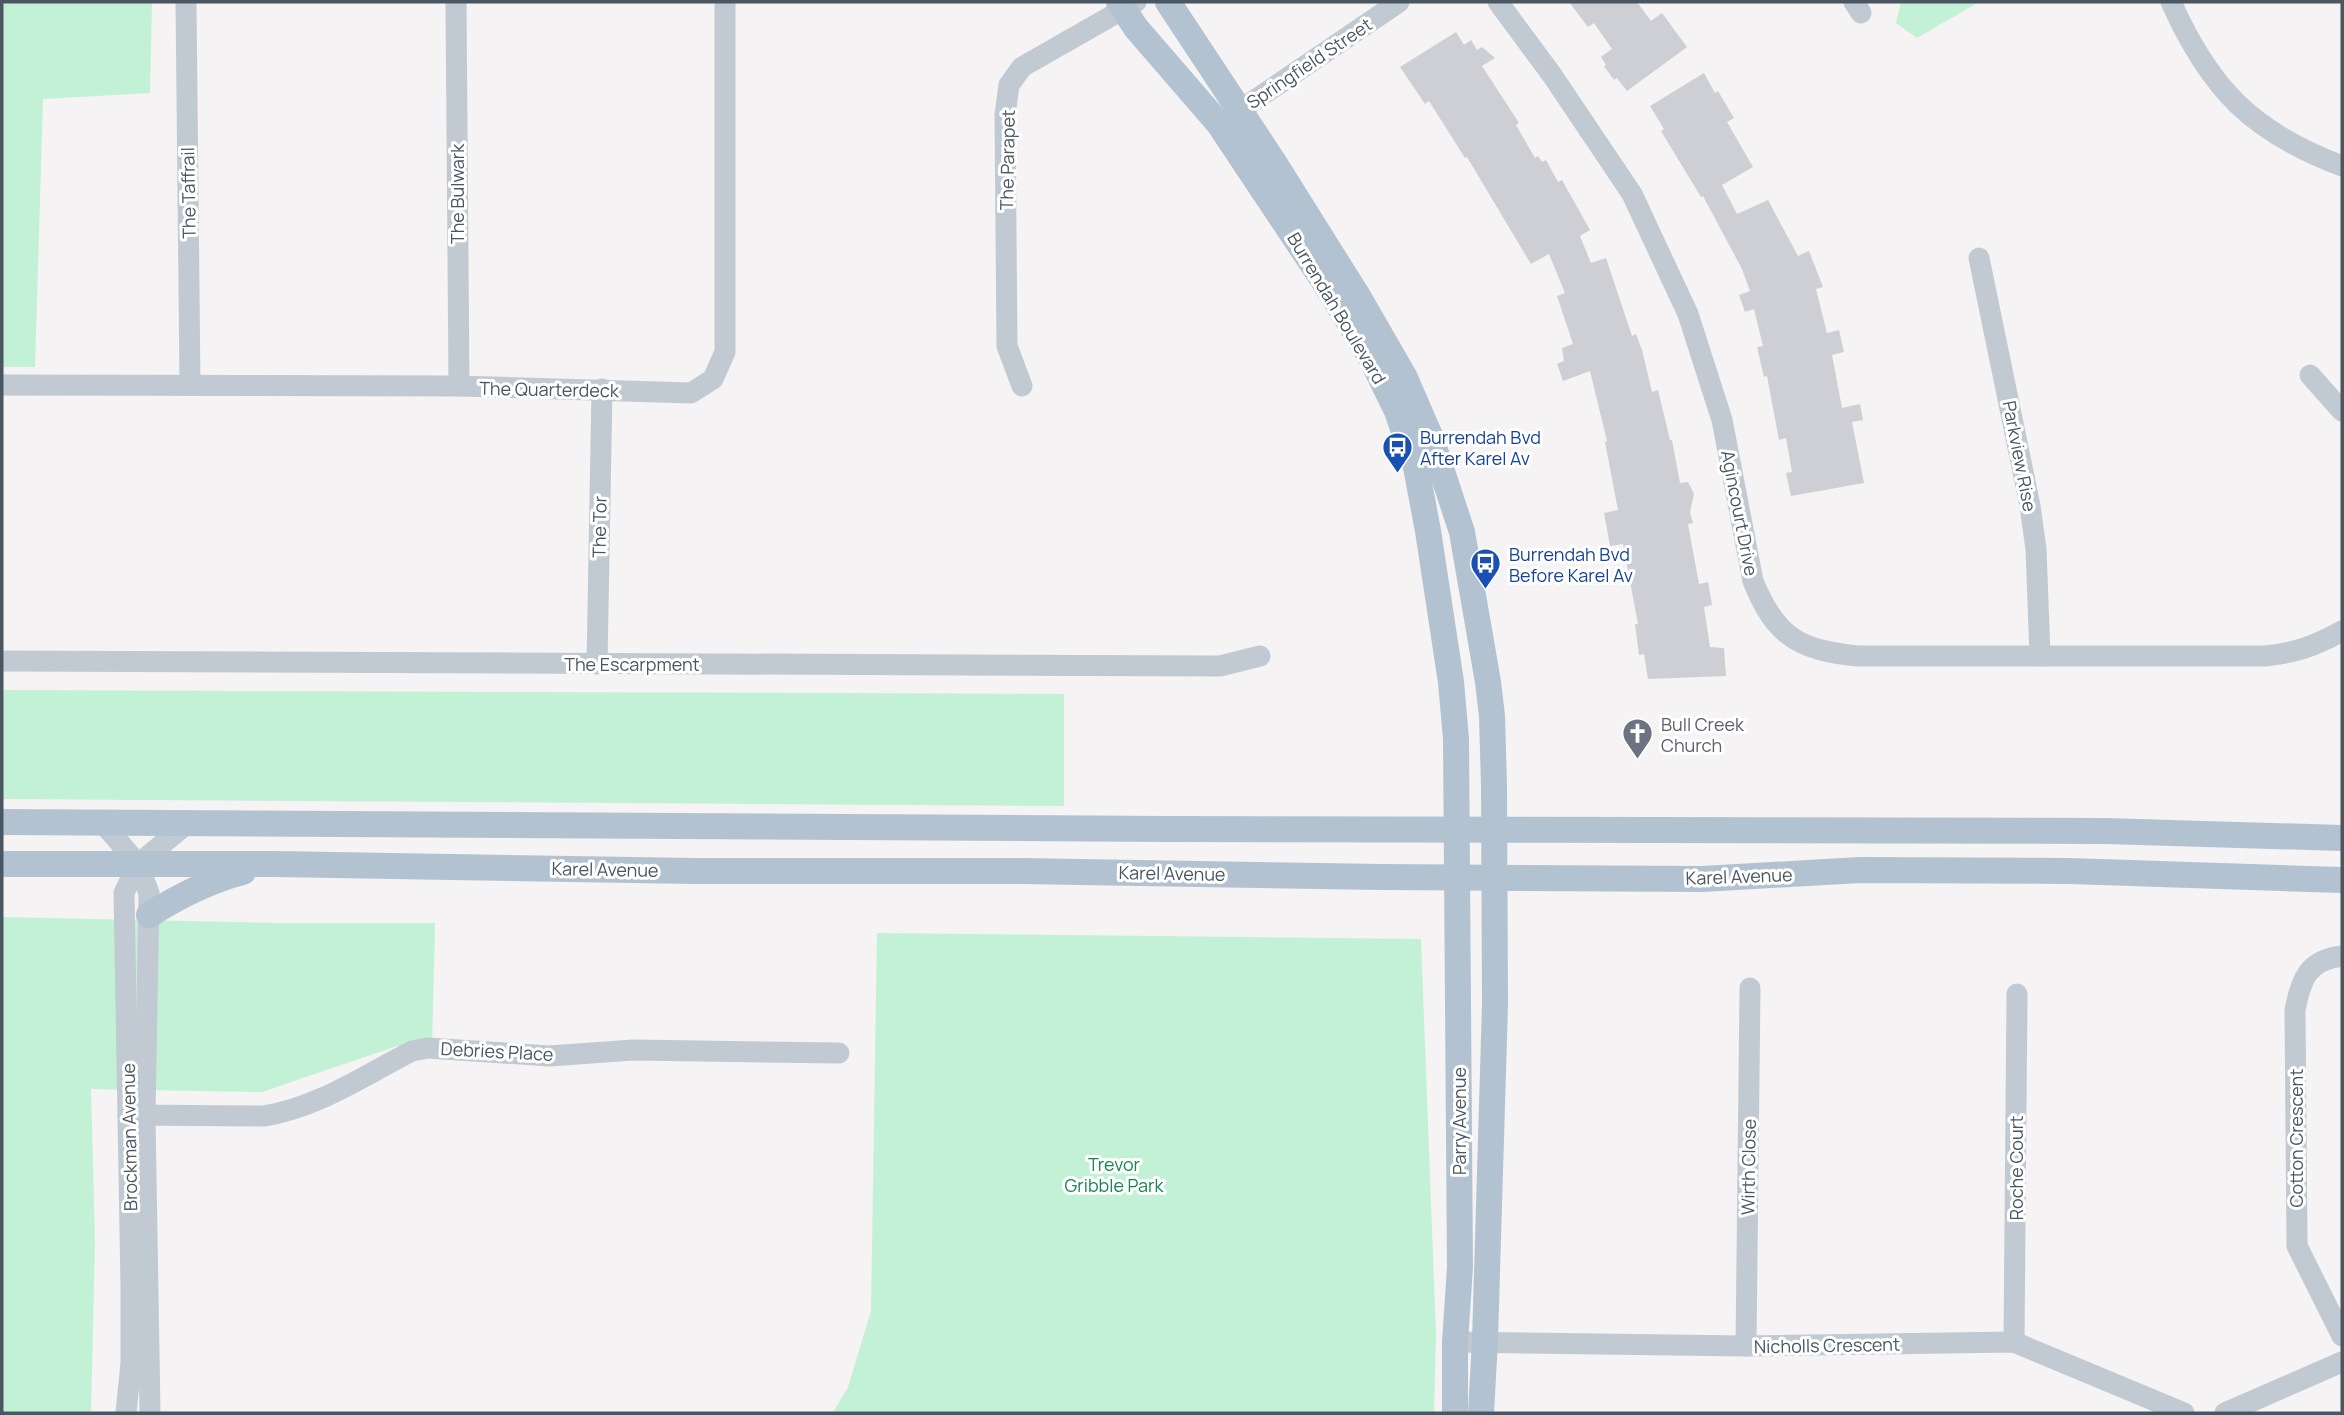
<svg xmlns="http://www.w3.org/2000/svg" width="2344" height="1415" viewBox="0 0 2344 1415" font-family="Manrope,sans-serif">
  <rect width="100%" height="100%" fill="#f5f3f3"/>
  <g fill="#c3f1d5">
    <path d="M2,2H152L150,93L43,99L35,367H2Z"/>
    <path d="M1901,2H1979L1917,38L1896,23Z"/>
    <path d="M2,690L1064,694V806L2,799Z"/>
    <path d="M2,917L275,923H435L432,1047L397,1046L262,1092L91,1089L95,1242L91,1413H2Z"/>
    <path d="M877,933L1421,939L1436,1335L1434,1413H833L848,1387L871,1311Z"/>
  </g>
  <g fill="#cdcfd5">
    <path d="M1569,2H1637L1651,21L1662,13L1687,47L1627,91L1617,78L1614,80L1604,66L1606,65L1601,57L1612,49L1594,23L1588,27Z"/>
    <path d="M1456,32L1464,45L1471,40L1477,50L1482,47L1495,58L1482,66L1519,123L1516,125L1535,158L1538,156L1542,162L1546,160L1558,182L1562,180L1590,230L1580,236L1591,263L1606,258L1632,336L1636,334L1642,350L1652,392L1658,390L1670,440H1672L1680,483L1688,482L1694,494L1690,512L1693,523L1688,524L1699,584L1708,582L1712,605L1704,607L1710,647L1724,648L1726,676L1648,679L1644,654L1639,655L1635,624H1638L1623,544L1610,546L1604,513L1618,510L1605,442L1607,441L1590,371L1563,381L1557,364L1564,361L1562,348L1573,344L1557,296L1565,293L1549,254L1531,264L1467,157L1465,158L1429,101L1425,104L1400,67Z"/>
    <path d="M1704,73L1715,93L1718,91L1734,118L1727,122L1753,167L1722,185L1737,214L1768,200L1798,256L1809,251L1823,287L1816,289L1827,333L1839,330L1844,352L1832,355L1842,408L1860,404L1863,420L1852,422L1864,483L1791,496L1786,473L1792,472L1786,438L1779,440L1767,376L1764,377L1757,347L1763,346L1754,309L1745,312L1739,295L1750,291L1742,269L1703,196L1701,197L1661,131L1664,129L1650,106Z"/>
  </g>
  <g fill="none" stroke-linecap="round" stroke-linejoin="round">
    <g stroke="#c1cad2" stroke-width="21">
      <path d="M186,2L190,385"/>
      <path d="M456,2L459,386"/>
      <path d="M1498,2L1552,75L1632,194L1688,314L1722,420L1753,581C1776,638 1800,650 1858,656H2265C2295,653 2315,646 2342,631"/>
      <path d="M1854,2L1861,13"/>
      <path d="M2171,2C2210,89 2252,132 2342,166"/>
      <path d="M1227,119L1399,2"/>
      <path d="M1979,258L2030,506L2036,549L2040,656"/>
      <path d="M2310,375L2342,411"/>
      <path d="M2,385L459,386L691,393L713,379L725,352V2"/>
      <path d="M1022,386L1007,346L1005,115L1009,85L1022,67L1136,2"/>
      <path d="M2,661L1220,666L1260,656"/>
      <path d="M597,664L602,389"/>
      <path d="M101,821L138,864L149,893L145,1115L150,1413"/>
      <path d="M2342,956C2308,960 2301,979 2295,1010L2297,1246L2342,1336"/>
      <path d="M128,1115L264,1116C317,1108 365,1075 412,1051L428,1048L550,1056L633,1050L839,1053"/>
      <path d="M1455,1342L1746,1346L2014,1342L2184,1413"/>
      <path d="M2014,1342L2017,994"/>
      <path d="M1746,1346L1750,988"/>
      <path d="M126,1413L131,1363V1286L124,893L138,864L188,823"/>
      <path d="M2225,1413L2342,1362"/>
    </g>
    <g stroke="#b3c2d1" stroke-width="26">
      <path d="M1119,2L1136,28L1219,124L1325,283L1371,358L1397,411L1416,467L1428,531L1451,682L1456,739L1460,1267L1455,1342V1413"/>
      <path d="M1168,2L1275,164L1359,298L1404,376L1431,438L1462,532L1488,682L1492,716L1494,785L1495,1004L1485,1340L1481,1413"/>
      <path d="M2,822L1166,829L2105,831L2342,838"/>
      <path d="M2,864H275L695,871H1021L1383,877L1702,879L1860,870L2070,871L2342,880"/>
      <path d="M149,915C179,896 208,881 243,872"/>
    </g>
  </g>
  <defs>
    <symbol id="bus-pin" viewBox="-11 -11 22 30"><path d="M0 17L-7.5 6A9.5 9.5 0 1 1 7.5 6Z" fill="#1a4fb4" stroke="#fff"/><path d="M-5-6H5V4H4V6H2V4H-2V6H-4V4H-5ZM-3.5-4V0h7V-4ZM-3.5 1.2v1.5H-2V1.2ZM2 1.2v1.5H3.5V1.2Z" fill="#fff"/></symbol>
    <symbol id="church-pin" viewBox="-11 -11 22 30"><path d="M0 17L-7.5 6A9.5 9.5 0 1 1 7.5 6Z" fill="#6b7280" stroke="#fff"/><path d="M-1.2-6h2.4v3.5h3.3v2.4h-3.3V6h-2.4V-.1h-3.3v-2.4h3.3Z" fill="#fff"/></symbol>
  </defs>
  <g fill-rule="evenodd">
    <use href="#bus-pin" x="1380" y="430" width="35" height="47"/>
    <use href="#bus-pin" x="1468" y="546" width="35" height="47"/>
    <use href="#church-pin" x="1620" y="716" width="35" height="47"/>
  </g>
  <g text-anchor="middle" dominant-baseline="central" stroke-width="6" stroke-linejoin="round" paint-order="stroke">
    <g font-size="18" fill="#4a5661" stroke="#fff">
      <text transform="translate(1309 63) rotate(-34)">Springfield Street</text>
      <text transform="translate(1007 160) rotate(-89)">The Parapet</text>
      <text transform="translate(188 193) rotate(-91)">The Taffrail</text>
      <text transform="translate(457 194) rotate(-90)">The Bulwark</text>
      <text transform="translate(1337 308) rotate(59)">Burrendah Boulevard</text>
      <text transform="translate(549 389) rotate(1)">The Quarterdeck</text>
      <text transform="translate(2020 456) rotate(79)">Parkview Rise</text>
      <text transform="translate(1740 513) rotate(79)">Agincourt Drive</text>
      <text transform="translate(599 527) rotate(-89)">The Tor</text>
      <text x="632" y="664">The Escarpment</text>
      <text transform="translate(605 869) rotate(1)">Karel Avenue</text>
      <text transform="translate(1172 873) rotate(1)">Karel Avenue</text>
      <text transform="translate(1739 876) rotate(-2)">Karel Avenue</text>
      <text transform="translate(497 1051) rotate(3)">Debries Place</text>
      <text transform="translate(1459 1121) rotate(-90)">Parry Avenue</text>
      <text transform="translate(129 1137) rotate(-91)">Brockman Avenue</text>
      <text transform="translate(2296 1138) rotate(-90)">Cotton Crescent</text>
      <text transform="translate(1748 1167) rotate(-89)">Wirth Close</text>
      <text transform="translate(2016 1168) rotate(-90)">Roche Court</text>
      <text transform="translate(1827 1345) rotate(-1)">Nicholls Crescent</text>
    </g>
    <g font-size="18" fill="#164399" stroke="#fff" text-anchor="start">
      <text x="1420" y="437">Burrendah Bvd<tspan x="1420" dy="21">After Karel Av</tspan></text>
      <text x="1509" y="554">Burrendah Bvd<tspan x="1509" dy="21">Before Karel Av</tspan></text>
    </g>
    <g font-size="18" fill="#5b616d" stroke="#fff" text-anchor="start">
      <text x="1661" y="724">Bull Creek<tspan x="1661" dy="21">Church</tspan></text>
    </g>
    <g font-size="18" fill="#17864f" stroke="#fff">
      <text x="1114" y="1164">Trevor<tspan x="1114" dy="21">Gribble Park</tspan></text>
    </g>
  </g>
  <rect width="2344" height="1415" fill="none" stroke="#4a5661" stroke-width="7"/>
</svg>
